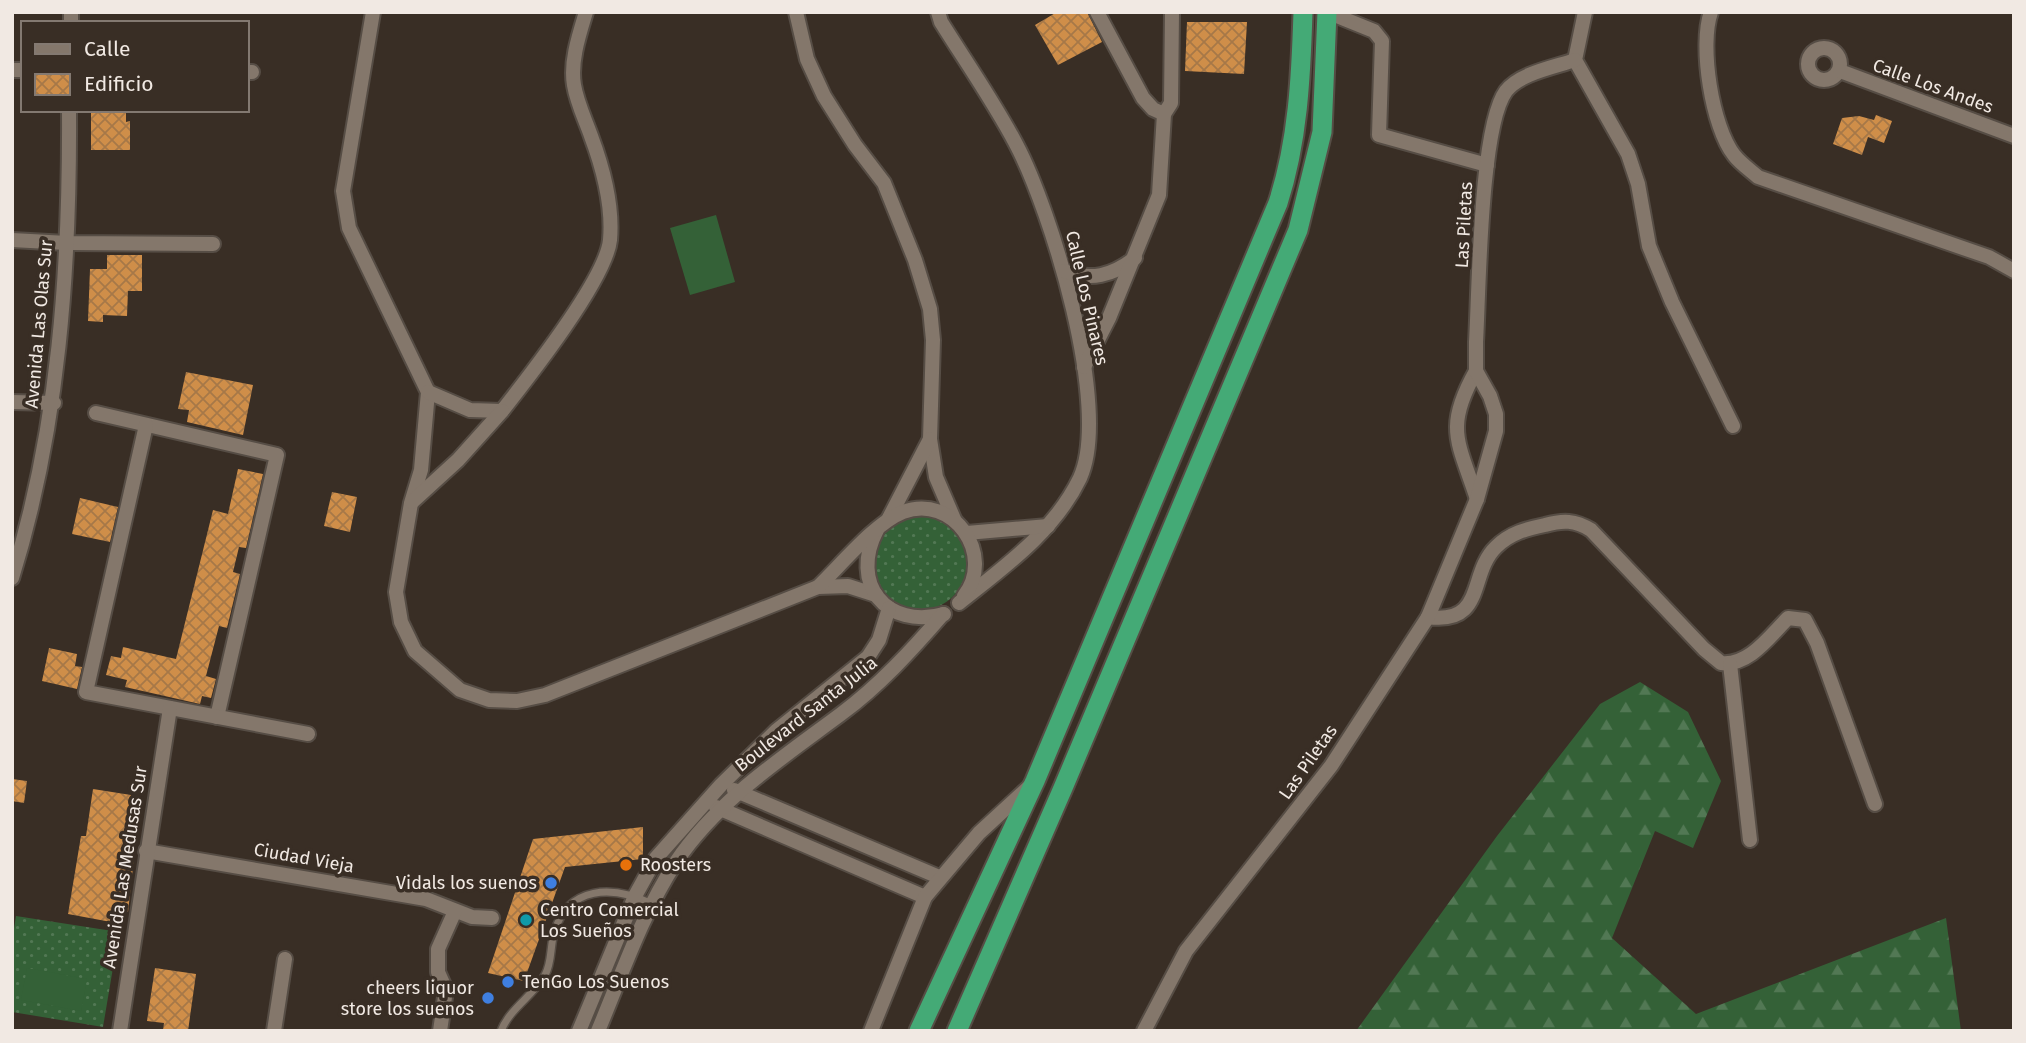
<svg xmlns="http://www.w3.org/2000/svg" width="2026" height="1043" viewBox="0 0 2026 1043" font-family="'Fira Sans',sans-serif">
  <defs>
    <pattern id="grass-dots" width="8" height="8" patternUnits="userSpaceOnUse" patternTransform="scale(1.75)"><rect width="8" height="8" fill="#346137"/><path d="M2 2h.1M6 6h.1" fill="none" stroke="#527854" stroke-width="1.8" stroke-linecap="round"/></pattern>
    <pattern id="forest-firs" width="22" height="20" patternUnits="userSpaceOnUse" patternTransform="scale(1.75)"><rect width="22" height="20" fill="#346137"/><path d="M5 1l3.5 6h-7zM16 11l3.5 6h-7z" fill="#527854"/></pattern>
    <pattern id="building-cross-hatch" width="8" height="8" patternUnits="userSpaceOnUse" patternTransform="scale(1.75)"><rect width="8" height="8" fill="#cf8e49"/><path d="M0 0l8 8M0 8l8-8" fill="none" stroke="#a67848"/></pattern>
  </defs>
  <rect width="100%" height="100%" fill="#392e25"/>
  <g fill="url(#grass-dots)">
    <circle cx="920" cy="563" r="47"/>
    <path d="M16,916L119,932L103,1027L12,1012V941Z"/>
  </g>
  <path fill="url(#forest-firs)" d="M1640,682L1688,712L1721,781L1693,848L1655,831L1612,938L1696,1014L1946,918L1961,1031H1356L1497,836L1600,704Z"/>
  <g fill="#346137">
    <path d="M716,215L735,282L690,295L670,228Z"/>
    <path d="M27,968L87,979L81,1011L21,1000Z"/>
  </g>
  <g fill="url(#building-cross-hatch)">
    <path d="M1057,12H1087L1102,42L1058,65L1035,25Z"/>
    <path d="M1187,22H1247L1244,74L1185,71Z"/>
    <path d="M91,110H126V122L130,121V150H91Z"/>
    <path d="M1876,115L1892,121L1884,143L1868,137L1862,155L1833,144L1842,118L1859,116L1874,120Z"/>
    <path d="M107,255H142V291H128L127,316L103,315V322L88,321L90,269H107Z"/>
    <path d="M186,372L253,385L243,435L187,422L189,410L178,409Z"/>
    <path d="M238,469L263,474L246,548L239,547L233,572L240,574L227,628L219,626L206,676L216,679L211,698L202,696L200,704L125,687L127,680L106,675L111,656L121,658L123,647L176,659L213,510L228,514Z"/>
    <path d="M332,492L357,497L350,532L324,526Z"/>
    <path d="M80,498L118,507L110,542L72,534Z"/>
    <path d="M49,648L77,654L75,666L82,667L77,689L42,681Z"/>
    <path d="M12,779L27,781L24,803L12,801Z"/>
    <path d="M93,789L131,795L121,856L134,858L128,912L112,910L111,922L68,914L81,836H86Z"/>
    <path d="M643,827V859L565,867L524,981L488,973L533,839Z"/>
    <path d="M155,968L196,974L188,1031L163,1030L164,1023L147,1021Z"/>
  </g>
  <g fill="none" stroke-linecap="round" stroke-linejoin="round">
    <defs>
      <path id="service" d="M501,1031C510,1008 533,996 545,975C552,963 550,947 554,933C568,885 613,885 652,904"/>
      <g id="minor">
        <path d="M373,12L343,191L349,228L428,392L421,470L411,503L396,592L401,622L415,651L460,690L489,700L517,701L545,695L818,587L848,586L876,595"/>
        <path d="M796,12L807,59L824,96L855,145L884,183L915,260L930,309L933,340L930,439L936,477L954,519"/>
        <path d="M938,12L941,22C966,62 994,102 1016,144C1051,210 1112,408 1080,478C1054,532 1004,567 959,603"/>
        <path d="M1097,12L1143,98L1153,109L1164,114"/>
        <path d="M1327,12L1374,31L1382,41L1379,135L1487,165"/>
        <path d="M1585,12L1575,60L1628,154L1638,184L1649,246L1672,302L1733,426"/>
        <path d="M1711,12C1699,45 1712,127 1734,155C1740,163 1750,170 1758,177L1989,257L2014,271"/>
        <path d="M71,23V12"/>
        <circle cx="1824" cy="64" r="16"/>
        <path d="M12,70H23"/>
        <path d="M1840,71L2014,136"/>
        <path d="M247,72H252"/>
        <path d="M12,240L67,243L213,244"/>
        <path d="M1064,271C1091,281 1112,276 1135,258"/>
        <path d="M1084,367L1109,318L1159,195L1164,114L1171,103L1172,12"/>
        <path d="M1476,371C1444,428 1458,441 1477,499"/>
        <path d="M428,392L470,410L502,411C528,378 606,279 610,240C613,206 603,168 591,136C585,119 577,103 574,85C570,62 579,35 586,12"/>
        <path d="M12,402L54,403"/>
        <path d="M96,413L277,455L217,717"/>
        <path d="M146,425L86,692L308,734"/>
        <path d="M412,502L458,460L502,411"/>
        <path d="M889,518L930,439"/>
        <path d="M877,530C849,583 886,630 944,614"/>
        <path d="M967,533L1048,526"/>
        <path d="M12,578C59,427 70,267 69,110"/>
        <path d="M818,587C841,565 875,523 903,512C953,493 996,555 964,596"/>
        <path d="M1428,617C1486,625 1468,574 1496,547C1510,533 1526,529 1545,525C1563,520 1575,520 1591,530L1704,649L1721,663C1749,666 1769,637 1788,618L1805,620L1817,643L1875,804"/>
        <path d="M1730,664L1750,840"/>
        <path d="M734,790L939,877"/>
        <path d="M716,807L925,897"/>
        <path d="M146,851L426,899L472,917L492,918"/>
        <path d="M120,1031L170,708"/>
        <path d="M274,1031L285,959"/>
        <path d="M440,1031L446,990L438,972V949L455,911"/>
        <path d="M579,1031L635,896L656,858L721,785L776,731L868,657L879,640L889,608"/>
        <path d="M598,1031C622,974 642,914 676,862C718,800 782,758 841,714C879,686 912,650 943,614"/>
        <path d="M871,1031L925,897L979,833L1029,787"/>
        <path d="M1144,1031L1186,951L1331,766L1428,617L1477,499L1496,431V414L1490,396L1476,371V342C1479,292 1480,126 1506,91C1520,73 1555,67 1575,60"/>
      </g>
      <g id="trunk">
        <path d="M919,1031L1035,781L1278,203C1298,141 1301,77 1303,12"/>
        <path d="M957,1031L1063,788L1298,230L1322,132L1327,12"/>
      </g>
    </defs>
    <use href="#service" stroke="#564d45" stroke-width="10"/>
    <use href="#minor" stroke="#564d45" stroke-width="18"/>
    <use href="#trunk" stroke="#564d45" stroke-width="23"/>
    <use href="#service" stroke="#84776b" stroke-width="7"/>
    <use href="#minor" stroke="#84776b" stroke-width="14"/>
    <use href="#trunk" stroke="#44aa76" stroke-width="19"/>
  </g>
  <circle fill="#e8710a" stroke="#392e25" stroke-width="2.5" cx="626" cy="865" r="7"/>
  <g fill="#3f7fe0" stroke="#392e25" stroke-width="2.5">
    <circle cx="551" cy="883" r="7"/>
    <circle cx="508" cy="982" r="7"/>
    <circle cx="488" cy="998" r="7"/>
  </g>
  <circle fill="#0f9aa8" stroke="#392e25" stroke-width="2.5" cx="526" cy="920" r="7"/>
  <g text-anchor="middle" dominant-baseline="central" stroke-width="7" stroke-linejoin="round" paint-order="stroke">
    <g font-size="18" fill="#f1e9e3" stroke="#392e25">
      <text transform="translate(1933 86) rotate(20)">Calle Los Andes</text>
      <text transform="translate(1464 225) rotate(-87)">Las Piletas</text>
      <text transform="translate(1087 298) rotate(77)">Calle Los Pinares</text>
      <text transform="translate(39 324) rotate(-85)">Avenida Las Olas Sur</text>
      <text transform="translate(806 714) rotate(-38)">Boulevard Santa Julia</text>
      <text transform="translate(1308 762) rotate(-55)">Las Piletas</text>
      <text transform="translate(304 858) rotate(10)">Ciudad Vieja</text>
      <text transform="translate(125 867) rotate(-81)">Avenida Las Medusas Sur</text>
    </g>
    <g font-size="18" fill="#f1e9e3" stroke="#392e25" text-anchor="start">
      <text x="640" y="865">Roosters</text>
      <text x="537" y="883" text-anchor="end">Vidals los suenos</text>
      <text x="540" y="910">Centro Comercial<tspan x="540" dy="21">Los Sueños</tspan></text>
      <text x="522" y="982">TenGo Los Suenos</text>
      <text x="474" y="988" text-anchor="end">cheers liquor<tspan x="474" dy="21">store los suenos</tspan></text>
    </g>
  </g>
  <rect width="2026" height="1043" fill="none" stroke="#f1e9e3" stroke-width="28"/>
  <rect x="21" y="21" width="228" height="91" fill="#392e25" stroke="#837971" stroke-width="2"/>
  <rect x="35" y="44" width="35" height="10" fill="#84776b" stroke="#837971" stroke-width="2"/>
  <text x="84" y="56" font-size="21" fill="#f1e9e3">Calle</text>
  <rect x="35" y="74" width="35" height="21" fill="url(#building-cross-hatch)" stroke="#837971" stroke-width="2"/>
  <text x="84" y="91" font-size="21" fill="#f1e9e3">Edificio</text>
</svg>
